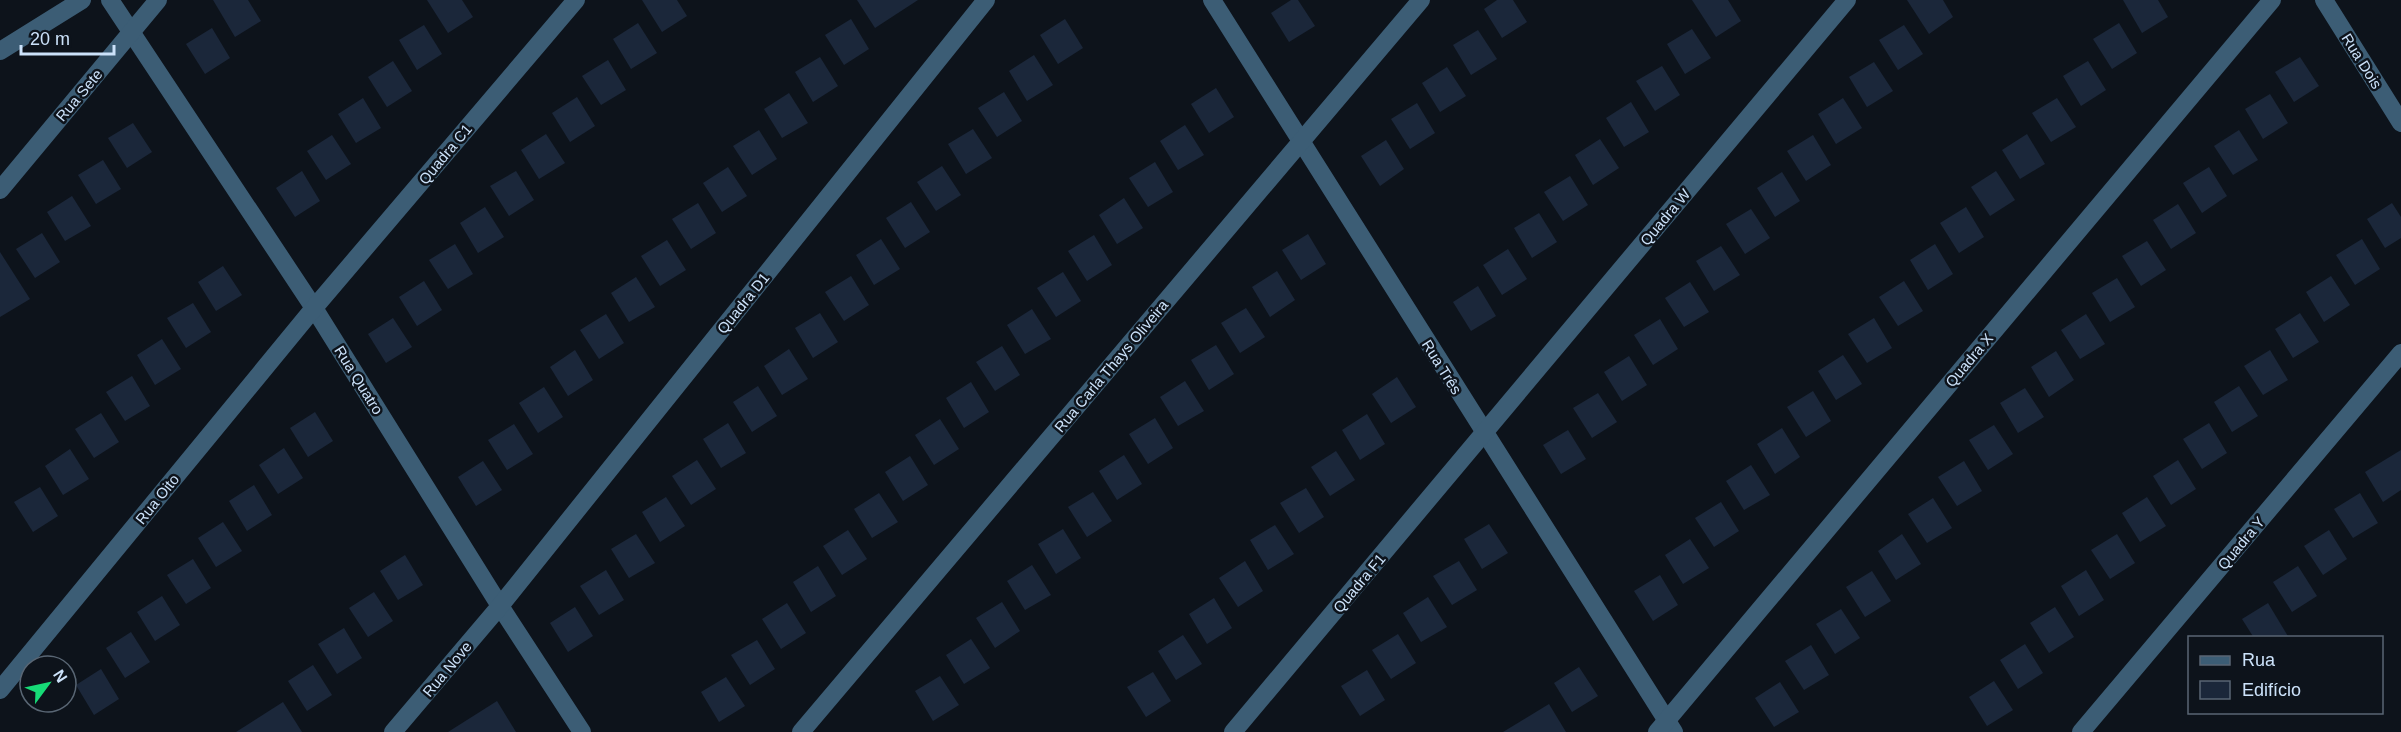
<svg xmlns="http://www.w3.org/2000/svg" width="2401" height="732" viewBox="0 0 2401 732" font-family="Helvetica,sans-serif">
  <rect width="100%" height="100%" fill="#0d131b"/>
  <g fill="#1b273a">
    <path d="M213,0H248L261,21L235,37Z"/>
    <path d="M427,0H462L473,17L448,33Z"/>
    <path d="M642,0H677L687,16L662,32Z"/>
    <path d="M857,0H918L875,28Z"/>
    <path d="M1291,0H1298L1315,26L1289,42L1271,13Z"/>
    <path d="M1497,0H1513L1527,22L1502,38L1484,9Z"/>
    <path d="M1692,0H1728L1741,21L1716,37Z"/>
    <path d="M1907,0H1943L1953,17L1929,34Z"/>
    <path d="M2123,0H2158L2168,17L2142,33Z"/>
    <path d="M851,19L869,49L844,65L825,35Z"/>
    <path d="M1065,19L1083,48L1058,64L1040,35Z"/>
    <path d="M638,23L657,53L631,69L613,39Z"/>
    <path d="M2119,23L2137,53L2112,69L2093,39Z"/>
    <path d="M424,25L442,54L417,70L399,40Z"/>
    <path d="M1904,25L1923,54L1898,70L1879,40Z"/>
    <path d="M212,28L230,58L205,74L186,44Z"/>
    <path d="M1692,29L1711,58L1685,74L1667,44Z"/>
    <path d="M1478,30L1497,59L1471,75L1453,45Z"/>
    <path d="M1034,55L1053,85L1027,101L1009,71Z"/>
    <path d="M820,57L838,86L813,102L795,72Z"/>
    <path d="M2300,57L2319,86L2294,102L2275,72Z"/>
    <path d="M608,60L626,90L601,105L582,76Z"/>
    <path d="M393,61L412,91L387,107L368,77Z"/>
    <path d="M2088,61L2106,90L2081,106L2063,76Z"/>
    <path d="M1874,62L1893,91L1867,107L1849,77Z"/>
    <path d="M1662,66L1680,95L1655,111L1636,81Z"/>
    <path d="M1447,67L1466,96L1440,112L1422,83Z"/>
    <path d="M1216,88L1234,117L1209,133L1191,104Z"/>
    <path d="M1004,92L1022,121L997,137L978,108Z"/>
    <path d="M789,93L808,123L782,138L764,109Z"/>
    <path d="M2270,94L2288,123L2263,139L2245,109Z"/>
    <path d="M577,97L595,126L570,142L552,113Z"/>
    <path d="M363,98L381,128L356,143L338,114Z"/>
    <path d="M1843,98L1862,128L1836,144L1818,114Z"/>
    <path d="M2057,98L2076,127L2051,142L2032,113Z"/>
    <path d="M1631,102L1649,132L1624,147L1606,118Z"/>
    <path d="M1417,103L1435,133L1410,149L1391,119Z"/>
    <path d="M133,123L152,152L127,168L108,138Z"/>
    <path d="M1185,125L1204,155L1178,170L1160,141Z"/>
    <path d="M973,129L992,158L966,174L948,144Z"/>
    <path d="M759,130L777,159L752,175L733,146Z"/>
    <path d="M2239,130L2258,160L2233,175L2214,146Z"/>
    <path d="M546,134L565,163L539,179L521,150Z"/>
    <path d="M2027,134L2045,164L2020,179L2002,150Z"/>
    <path d="M332,135L351,164L326,180L307,151Z"/>
    <path d="M1813,135L1831,165L1806,181L1787,151Z"/>
    <path d="M1600,139L1619,168L1593,185L1575,155Z"/>
    <path d="M1386,140L1404,169L1380,186L1361,156Z"/>
    <path d="M103,160L121,189L96,204L78,175Z"/>
    <path d="M1155,162L1173,192L1148,207L1129,178Z"/>
    <path d="M942,166L961,195L936,211L917,182Z"/>
    <path d="M728,167L747,196L722,212L703,183Z"/>
    <path d="M2209,167L2227,196L2202,213L2183,183Z"/>
    <path d="M302,171L320,201L295,217L276,188Z"/>
    <path d="M516,171L534,200L509,216L490,186Z"/>
    <path d="M1996,171L2015,200L1990,216L1971,187Z"/>
    <path d="M1782,172L1800,201L1775,217L1757,188Z"/>
    <path d="M1570,176L1588,205L1563,221L1544,192Z"/>
    <path d="M72,196L91,226L65,241L47,212Z"/>
    <path d="M1124,198L1143,228L1117,244L1099,215Z"/>
    <path d="M911,202L930,232L905,248L886,218Z"/>
    <path d="M698,203L716,233L691,249L672,219Z"/>
    <path d="M2392,203L2401,217V238L2385,248L2367,219Z"/>
    <path d="M2178,204L2196,233L2171,249L2153,220Z"/>
    <path d="M485,207L504,237L478,253L460,223Z"/>
    <path d="M1966,207L1984,237L1959,253L1940,223Z"/>
    <path d="M1751,209L1770,238L1745,254L1726,224Z"/>
    <path d="M1539,213L1557,242L1532,258L1514,228Z"/>
    <path d="M42,233L60,262L35,278L16,249Z"/>
    <path d="M1308,234L1326,264L1301,280L1282,250Z"/>
    <path d="M1094,235L1112,265L1087,281L1068,251Z"/>
    <path d="M881,239L900,269L874,285L856,255Z"/>
    <path d="M2362,239L2380,269L2355,285L2336,255Z"/>
    <path d="M667,240L686,270L660,286L641,256Z"/>
    <path d="M2147,241L2166,270L2141,286L2122,256Z"/>
    <path d="M455,244L473,274L448,289L429,260Z"/>
    <path d="M1935,244L1953,274L1928,290L1910,260Z"/>
    <path d="M1721,246L1740,275L1714,291L1696,261Z"/>
    <path d="M1508,249L1527,279L1502,295L1483,265Z"/>
    <path d="M0,252L30,299L0,317Z"/>
    <path d="M223,266L242,295L216,311L198,282Z"/>
    <path d="M1277,271L1295,300L1270,317L1252,287Z"/>
    <path d="M1063,272L1081,301L1056,317L1037,288Z"/>
    <path d="M851,276L869,305L844,321L825,292Z"/>
    <path d="M2331,276L2350,305L2324,322L2306,292Z"/>
    <path d="M636,277L655,307L629,322L611,293Z"/>
    <path d="M2117,278L2135,307L2110,322L2092,293Z"/>
    <path d="M424,281L442,310L417,326L399,297Z"/>
    <path d="M1904,281L1923,311L1898,326L1879,297Z"/>
    <path d="M1690,282L1709,312L1684,327L1665,298Z"/>
    <path d="M1478,286L1496,316L1471,331L1453,302Z"/>
    <path d="M193,303L211,332L186,348L167,318Z"/>
    <path d="M1246,308L1265,337L1240,353L1221,323Z"/>
    <path d="M1032,309L1051,339L1025,354L1007,325Z"/>
    <path d="M820,313L838,342L813,358L795,328Z"/>
    <path d="M2300,313L2319,342L2293,358L2275,329Z"/>
    <path d="M606,314L624,343L599,359L580,330Z"/>
    <path d="M2086,314L2105,344L2080,359L2061,330Z"/>
    <path d="M393,318L412,347L386,363L368,334Z"/>
    <path d="M1874,318L1892,348L1867,363L1848,334Z"/>
    <path d="M1660,319L1678,349L1653,365L1634,335Z"/>
    <path d="M162,339L181,369L155,385L137,355Z"/>
    <path d="M1216,345L1234,374L1209,390L1191,360Z"/>
    <path d="M1002,346L1020,375L995,391L976,362Z"/>
    <path d="M789,349L808,379L782,395L764,366Z"/>
    <path d="M575,350L593,380L568,396L550,367Z"/>
    <path d="M2270,350L2288,380L2263,395L2244,366Z"/>
    <path d="M2056,351L2074,380L2049,397L2031,367Z"/>
    <path d="M1843,355L1862,384L1836,400L1818,371Z"/>
    <path d="M1629,356L1647,385L1622,401L1604,372Z"/>
    <path d="M132,376L150,406L125,421L106,392Z"/>
    <path d="M1397,377L1416,407L1391,423L1372,394Z"/>
    <path d="M1185,381L1204,411L1178,426L1160,397Z"/>
    <path d="M971,382L989,412L964,428L946,398Z"/>
    <path d="M758,386L777,416L752,432L733,402Z"/>
    <path d="M2239,386L2258,416L2232,432L2214,402Z"/>
    <path d="M544,387L563,417L538,433L519,403Z"/>
    <path d="M2025,388L2044,417L2018,433L2000,403Z"/>
    <path d="M1813,391L1831,421L1806,437L1787,407Z"/>
    <path d="M1598,393L1617,422L1592,438L1573,408Z"/>
    <path d="M315,412L333,441L308,457L290,428Z"/>
    <path d="M101,413L119,442L94,458L75,429Z"/>
    <path d="M1367,414L1385,444L1360,460L1342,430Z"/>
    <path d="M1155,418L1173,448L1148,464L1129,434Z"/>
    <path d="M940,419L959,449L934,465L915,435Z"/>
    <path d="M728,423L746,453L721,468L703,439Z"/>
    <path d="M2209,423L2227,453L2202,469L2183,439Z"/>
    <path d="M514,424L533,454L507,470L488,440Z"/>
    <path d="M1994,425L2013,454L1988,470L1969,440Z"/>
    <path d="M1782,428L1800,457L1775,474L1757,444Z"/>
    <path d="M1568,430L1586,459L1561,474L1543,445Z"/>
    <path d="M284,448L303,478L278,494L259,465Z"/>
    <path d="M70,449L89,479L63,495L45,466Z"/>
    <path d="M2401,450V490L2383,502L2365,472Z"/>
    <path d="M1336,451L1355,480L1330,496L1311,467Z"/>
    <path d="M1124,455L1142,484L1117,500L1099,471Z"/>
    <path d="M910,456L928,485L903,501L885,472Z"/>
    <path d="M697,460L716,489L691,505L672,476Z"/>
    <path d="M2178,460L2196,489L2171,505L2153,476Z"/>
    <path d="M483,461L502,490L476,506L458,477Z"/>
    <path d="M1964,461L1982,491L1957,506L1938,477Z"/>
    <path d="M1751,465L1770,495L1744,510L1726,481Z"/>
    <path d="M254,485L272,515L247,531L229,501Z"/>
    <path d="M40,487L58,516L33,532L14,502Z"/>
    <path d="M1306,488L1324,517L1299,533L1280,503Z"/>
    <path d="M1093,492L1112,521L1087,537L1068,507Z"/>
    <path d="M879,493L898,522L872,538L854,509Z"/>
    <path d="M2360,493L2378,523L2353,538L2334,509Z"/>
    <path d="M666,497L685,526L660,542L642,512Z"/>
    <path d="M2147,497L2166,526L2140,542L2122,513Z"/>
    <path d="M1933,498L1952,528L1927,543L1908,514Z"/>
    <path d="M1721,502L1739,531L1714,547L1695,518Z"/>
    <path d="M223,522L242,551L216,567L198,538Z"/>
    <path d="M1489,524L1508,553L1482,569L1464,539Z"/>
    <path d="M1275,525L1294,554L1268,570L1250,540Z"/>
    <path d="M1063,529L1081,558L1056,574L1038,544Z"/>
    <path d="M848,530L867,559L842,575L823,546Z"/>
    <path d="M2329,530L2347,559L2323,575L2304,546Z"/>
    <path d="M636,534L655,563L629,578L611,549Z"/>
    <path d="M1902,534L1921,564L1896,580L1878,551Z"/>
    <path d="M2117,534L2135,563L2110,579L2091,550Z"/>
    <path d="M1690,539L1709,568L1683,584L1665,555Z"/>
    <path d="M405,555L423,585L398,600L380,571Z"/>
    <path d="M193,559L211,588L186,604L167,575Z"/>
    <path d="M1245,561L1263,591L1238,607L1219,578Z"/>
    <path d="M1459,561L1477,590L1452,605L1433,576Z"/>
    <path d="M1032,565L1051,595L1025,610L1007,581Z"/>
    <path d="M818,566L836,596L811,612L793,582Z"/>
    <path d="M2298,566L2317,596L2292,612L2273,582Z"/>
    <path d="M606,570L624,600L599,615L580,586Z"/>
    <path d="M2086,570L2104,600L2079,616L2061,586Z"/>
    <path d="M1872,571L1891,601L1865,617L1846,587Z"/>
    <path d="M1660,575L1678,605L1653,621L1634,591Z"/>
    <path d="M374,592L393,621L368,637L349,608Z"/>
    <path d="M162,596L180,625L155,641L137,612Z"/>
    <path d="M1428,597L1447,627L1421,642L1403,613Z"/>
    <path d="M1214,598L1232,628L1207,644L1189,614Z"/>
    <path d="M1002,602L1020,631L995,648L976,618Z"/>
    <path d="M787,603L806,633L781,649L762,619Z"/>
    <path d="M2268,603L2289,638H2254L2242,619Z"/>
    <path d="M575,607L593,636L568,652L550,623Z"/>
    <path d="M2055,607L2074,637L2049,653L2030,623Z"/>
    <path d="M1841,609L1860,638L1835,654L1816,624Z"/>
    <path d="M344,628L362,658L337,674L318,644Z"/>
    <path d="M131,632L150,662L125,678L106,648Z"/>
    <path d="M1398,634L1416,663L1391,679L1372,650Z"/>
    <path d="M1183,635L1202,664L1176,680L1158,651Z"/>
    <path d="M971,639L990,668L964,684L946,655Z"/>
    <path d="M757,640L775,669L750,685L731,655Z"/>
    <path d="M2025,644L2043,673L2018,689L2000,660Z"/>
    <path d="M1811,645L1829,675L1804,690L1785,661Z"/>
    <path d="M313,665L332,695L307,711L288,681Z"/>
    <path d="M1579,667L1598,696L1572,712L1554,683Z"/>
    <path d="M101,669L119,699L94,715L76,685Z"/>
    <path d="M1367,670L1385,700L1360,716L1341,686Z"/>
    <path d="M1153,672L1171,701L1146,717L1127,687Z"/>
    <path d="M940,676L959,705L933,721L915,691Z"/>
    <path d="M726,677L745,706L719,722L701,692Z"/>
    <path d="M1994,681L2013,710L1987,726L1969,697Z"/>
    <path d="M1780,682L1799,712L1774,727L1755,698Z"/>
    <path d="M497,701L516,732H448Z"/>
    <path d="M283,702L302,732H236Z"/>
    <path d="M1549,704L1566,732H1503Z"/>
  </g>
  <g fill="none" stroke-linecap="round" stroke-linejoin="round">
    <g stroke="#3c5d75" stroke-width="18">
      <path d="M110,0L314,308L500,606L582,732"/>
      <path d="M1212,0L1674,732"/>
      <path d="M2324,0L2401,123"/>
      <path d="M0,51L82,0"/>
      <path d="M0,190L158,0"/>
      <path d="M0,690L314,308L576,0"/>
      <path d="M393,732L500,606L986,0"/>
      <path d="M801,732L1421,0"/>
      <path d="M1233,732L1847,0"/>
      <path d="M1657,732L2272,0"/>
      <path d="M2081,732L2401,353"/>
    </g>
  </g>
  <g text-anchor="middle" dominant-baseline="central" stroke-width="5" stroke-linejoin="round" paint-order="stroke">
    <g font-size="15" fill="#cce2fa" stroke="#0d131b">
      <text transform="translate(2362 61) rotate(58)">Rua Dois</text>
      <text transform="translate(79 95) rotate(-50)">Rua Sete</text>
      <text transform="translate(445 154) rotate(-50)">Quadra C1</text>
      <text transform="translate(1665 217) rotate(-50)">Quadra W</text>
      <text transform="translate(743 303) rotate(-51)">Quadra D1</text>
      <text transform="translate(1969 360) rotate(-50)">Quadra X</text>
      <text transform="translate(1111 366) rotate(-50)">Rua Carla Thays Oliveira</text>
      <text transform="translate(1442 367) rotate(58)">Rua Três</text>
      <text transform="translate(359 380) rotate(58)">Rua Quatro</text>
      <text transform="translate(157 499) rotate(-51)">Rua Oito</text>
      <text transform="translate(2241 543) rotate(-50)">Quadra Y</text>
      <text transform="translate(1359 583) rotate(-50)">Quadra F1</text>
      <text transform="translate(447 669) rotate(-50)">Rua Nove</text>
    </g>
  </g>
  <rect x="2188" y="636" width="195" height="78" fill="#0d131b" stroke="#596674" stroke-width="1.5"/>
  <rect x="2200" y="656" width="30" height="9" fill="#3c5d75" stroke="#596674" stroke-width="1.5"/>
  <text x="2242" y="666" font-size="18" fill="#cce2fa">Rua</text>
  <rect x="2200" y="681" width="30" height="18" fill="#1b273a" stroke="#596674" stroke-width="1.5"/>
  <text x="2242" y="696" font-size="18" fill="#cce2fa">Edifício</text>
  <g transform="translate(48 684) rotate(57)"><circle r="28" fill="#0d131b" stroke="#596674" stroke-width="1.5"/>
  <path d="M0-4.5L10 22L0 15L-10 22Z" fill="#17db77"/>
  <text y="-9" font-size="16" font-weight="bold" text-anchor="middle" fill="#cce2fa">N</text>
  </g>
  <path d="M21 45v9h93v-9" fill="none" stroke="#cce2fa" stroke-width="3"/>
  <text x="30" y="45" font-size="18" fill="#cce2fa" stroke="#0d131b" stroke-width="4.5" paint-order="stroke">20 m</text>
</svg>
